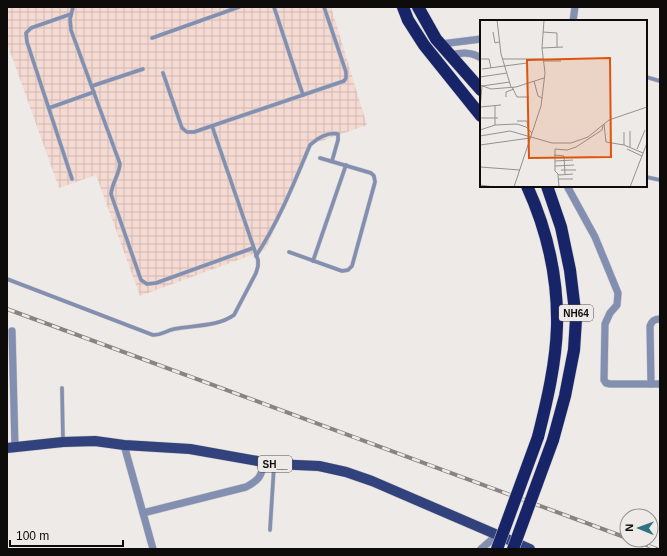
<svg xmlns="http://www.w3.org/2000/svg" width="667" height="556" viewBox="0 0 667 556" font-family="Arial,sans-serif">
  <defs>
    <pattern id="industrial-grid" width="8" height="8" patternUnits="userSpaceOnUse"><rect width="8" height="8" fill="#f4dad3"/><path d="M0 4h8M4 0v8" fill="none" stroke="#d0bab4"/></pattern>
  </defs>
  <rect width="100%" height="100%" fill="#eeeae7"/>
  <path fill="url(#industrial-grid)" d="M7,7H331L367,125L313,144L265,250L140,296L96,175L59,188L7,43Z"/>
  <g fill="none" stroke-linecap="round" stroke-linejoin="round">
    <defs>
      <g id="lane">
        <path d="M73,7L70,19L71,30L120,164C119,175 112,183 111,194L141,280L147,284L156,283L253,248"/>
        <path d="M274,7L303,95"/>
        <path d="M71,14L31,28L26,33L27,42L72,179"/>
        <path d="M152,38L239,7"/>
        <path d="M163,73L182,128L187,132H194L344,81L346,78V72L324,7"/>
        <path d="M646,77L660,81"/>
        <path d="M92,86L143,69"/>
        <path d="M49,108L94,92"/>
        <path d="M646,177L660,180"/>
        <path d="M289,252L342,271L348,270L352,266L375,182L374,176L371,173L320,158"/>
        <path d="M256,256C279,221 294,183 310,145C317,138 328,132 338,134V140L332,161"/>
        <path d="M313,261L346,165"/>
        <path d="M7,279L153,335C163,335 165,331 174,329C194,325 217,327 234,315L256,273L258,266V260L212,126"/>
        <path d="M62,388L63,441"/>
        <path d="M270,530L274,466"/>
      </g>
      <g id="street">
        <path d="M573,21L575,7"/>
        <path d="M441,44L481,39"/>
        <path d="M450,55C461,53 471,51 481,58"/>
        <path d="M567,186L595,237L618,293L617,305L610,313L605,324L604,380L606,383L610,384H660"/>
        <path d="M12,331L15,448"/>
        <path d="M651,384L650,326C652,320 655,319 660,319"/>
        <path d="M124,445L153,549"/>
        <path d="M143,513L246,487C259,480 261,477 264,463"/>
        <path d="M481,549L497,535"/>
      </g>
      <path id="primary" d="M7,448L63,442L95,441L124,445L190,449L274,464L319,466L346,472L372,481L530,549"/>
      <g id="highway">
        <path d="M403,7L408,20L424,45L481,116"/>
        <path d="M418,7L436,39L481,90"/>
        <path d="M527,186C547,230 558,277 557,326C556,363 547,401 538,437"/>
        <path d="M547,186L561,227L570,270L576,319L574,350L565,396L553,440"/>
      </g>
    </defs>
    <use href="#lane" stroke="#cac6c4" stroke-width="4.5"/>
    <use href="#street" stroke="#cac6c4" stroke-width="8"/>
    <use href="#primary" stroke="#cac6c4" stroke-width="11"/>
    <use href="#highway" stroke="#cac6c4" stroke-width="13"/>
    <use href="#lane" stroke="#828fb1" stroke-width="3.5"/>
    <use href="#street" stroke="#828fb1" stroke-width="7"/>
    <use href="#primary" stroke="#31427c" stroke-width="10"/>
    <use href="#highway" stroke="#172568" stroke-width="12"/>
    <defs>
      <g id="rail">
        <path d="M7,309L627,538"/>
        <path d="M633,540L657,549"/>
      </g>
    </defs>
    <use href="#rail" stroke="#878482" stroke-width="4"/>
    <use href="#rail" stroke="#eeeae7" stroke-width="2.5" stroke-dasharray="8" stroke-linecap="butt"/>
    <defs>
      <g id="highway-bridge">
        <path d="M497,549L538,437"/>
        <path d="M513,549L553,440"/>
      </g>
    </defs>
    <use href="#highway-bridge" stroke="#cac6c4" stroke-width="13" stroke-linecap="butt"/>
    <use href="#highway-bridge" stroke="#172568" stroke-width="12"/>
  </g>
  <g text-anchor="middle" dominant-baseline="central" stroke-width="3" stroke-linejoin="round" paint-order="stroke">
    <g fill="#eeeae7" stroke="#504f4d" stroke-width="1">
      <rect x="559" y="305" width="34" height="16" rx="3"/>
      <rect x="258" y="456" width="34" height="16" rx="3"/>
    </g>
    <g font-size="10" font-weight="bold" fill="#0d0c0b">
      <text x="576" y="313">NH64</text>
      <text x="275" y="464">SH__</text>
    </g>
  </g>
  <g transform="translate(480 20)">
    <rect width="167" height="167" fill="#eeeae7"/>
    <path fill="none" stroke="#94918f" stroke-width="1" d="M17,0L21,34L31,67M13,12L15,23L19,22M63,12L77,13V27M62,28L83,27M0,39H9L11,48M23,39H63M64,41H81M2,49L47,43L48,39M0,57L27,53M54,61L58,76L62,78M0,65L11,69L36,67L64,58M32,67L37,77H49M26,77V72L34,69M0,87L21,85M0,88L2,66L30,62M0,98H18M37,101H47L48,108M124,104L126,122L144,125L163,133M15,105V86M0,110L15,105L37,104L46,107L52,113M150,111V127M144,112V125M0,116L30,111L72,123H91L108,117L129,100L167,87M0,125L50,118M147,129L162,136M157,129L165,110M74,135L84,136L85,154M75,141L93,140M75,146L94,145M0,147L40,150M81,150H96M78,154L79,167M93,154L79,155L75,151V129L87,130L96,127L122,110L123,105M79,159H93M0,165L14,167M34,167L61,86L65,53L62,28L64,0M150,167L167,123"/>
    <path fill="#dd550c" fill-opacity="0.15" stroke="#dd550c" stroke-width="2" d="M130,38L131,137L49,138L47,40Z"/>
    <rect width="167" height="167" fill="none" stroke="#0d0c0b" stroke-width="2"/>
  </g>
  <rect width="667" height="556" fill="none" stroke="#0d0c0b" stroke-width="16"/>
  <g transform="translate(639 528) rotate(271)"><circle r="19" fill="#eeeae7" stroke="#94918f"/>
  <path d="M0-3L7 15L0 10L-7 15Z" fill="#307384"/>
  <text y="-6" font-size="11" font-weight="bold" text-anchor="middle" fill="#0d0c0b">N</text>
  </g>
  <path d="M10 540v6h113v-6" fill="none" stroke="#0d0c0b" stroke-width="2"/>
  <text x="16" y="540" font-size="12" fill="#0d0c0b" stroke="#eeeae7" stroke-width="3" paint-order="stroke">100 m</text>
</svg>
